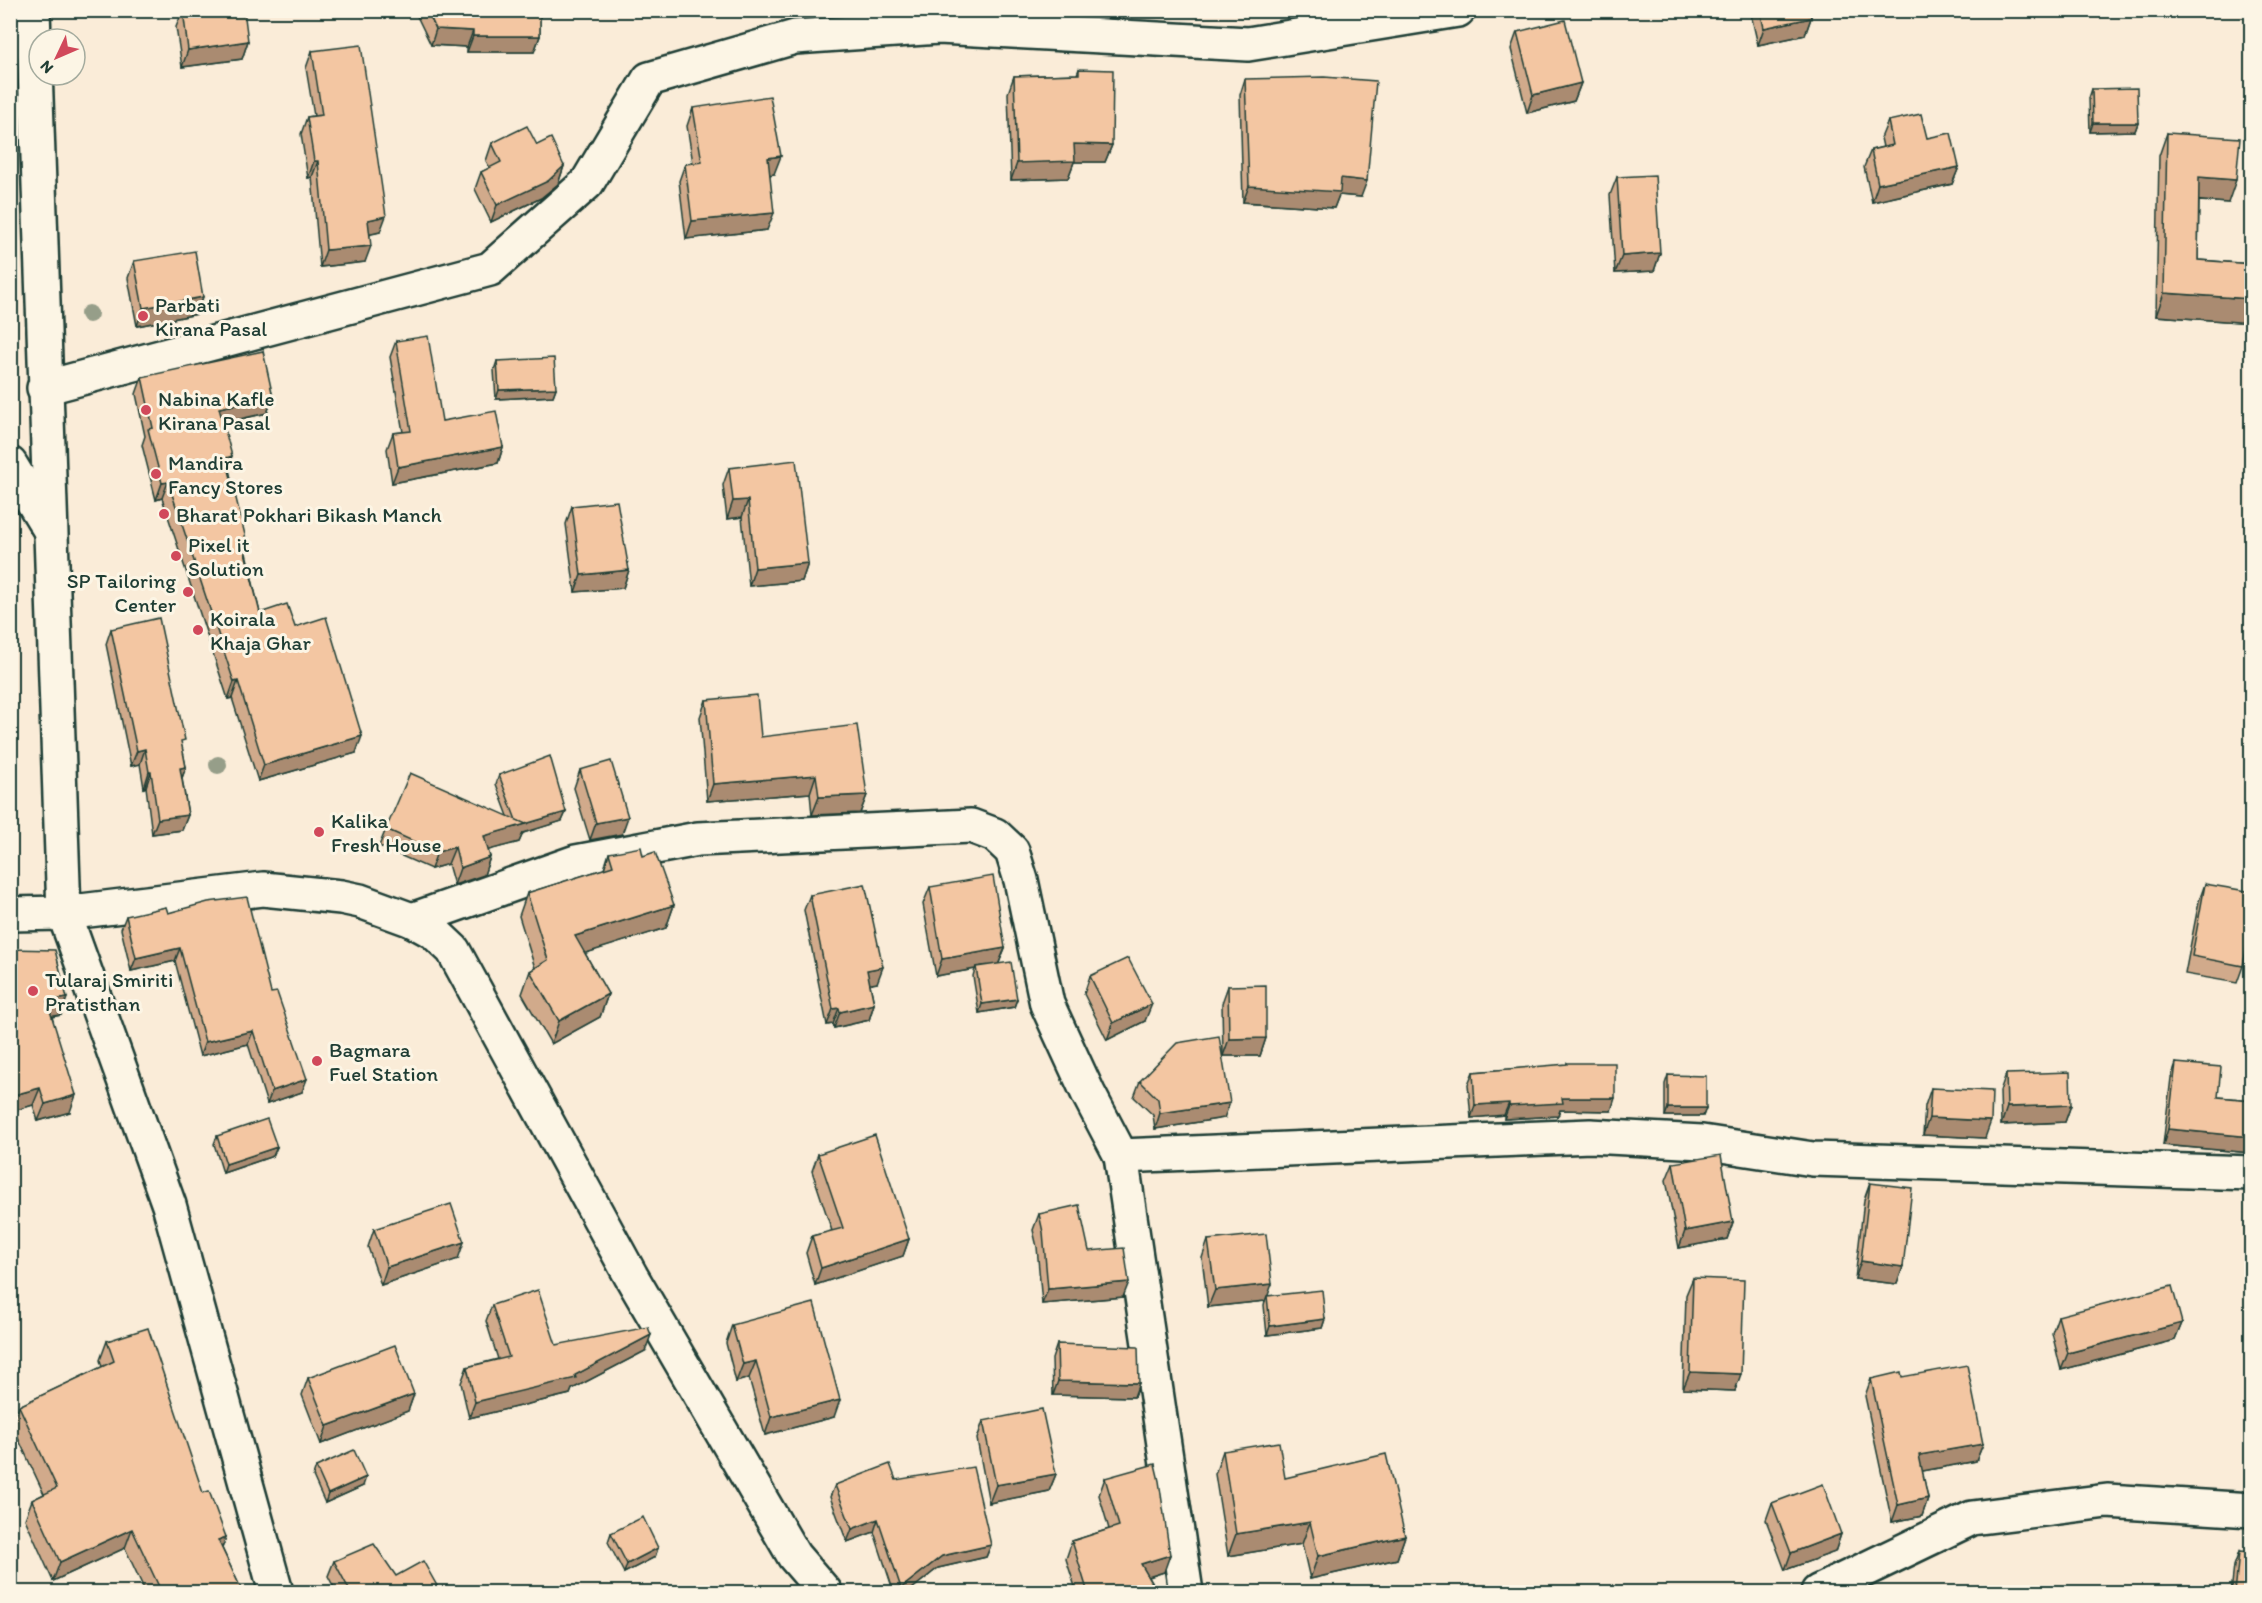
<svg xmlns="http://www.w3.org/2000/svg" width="2262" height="1603" viewBox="0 0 2262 1603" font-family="Itim,sans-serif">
  <rect width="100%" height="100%" fill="#faecd8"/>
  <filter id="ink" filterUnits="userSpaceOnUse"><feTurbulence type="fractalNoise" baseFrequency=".0167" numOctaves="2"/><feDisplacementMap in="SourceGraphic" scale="12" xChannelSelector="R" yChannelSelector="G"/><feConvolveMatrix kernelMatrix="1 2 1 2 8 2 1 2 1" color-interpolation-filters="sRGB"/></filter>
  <g filter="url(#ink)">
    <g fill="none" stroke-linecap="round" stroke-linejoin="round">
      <defs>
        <g id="street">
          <path d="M44,388L490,269L587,183L649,79L795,37L939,27L1248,44L1458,10"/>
          <path d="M10,464L50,530"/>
          <path d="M10,914L64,913"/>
          <path d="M412,920L576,862L698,839L971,826L995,835L1012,851L1021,880L1047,1004L1088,1093L1121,1156"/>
          <path d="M1186,1592L1121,1156L1590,1136L1702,1142L1813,1159L2252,1173"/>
          <path d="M1818,1592L1972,1518L2107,1501L2252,1510"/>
        </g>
        <g id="secondary">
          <path d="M33,10L64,913L169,1205L276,1592"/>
          <path d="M64,913L263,889L341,897L360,901L412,920L434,932L453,950L631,1276L794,1556L825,1592"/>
        </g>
      </defs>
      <use href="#street" stroke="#1f3d34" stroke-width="38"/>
      <use href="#secondary" stroke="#1f3d34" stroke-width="38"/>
      <use href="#street" stroke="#fcf5e5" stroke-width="33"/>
      <use href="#secondary" stroke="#fcf5e5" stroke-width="33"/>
    </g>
    <g fill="#969e89">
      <circle cx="89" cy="314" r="9"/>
      <circle cx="218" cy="765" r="9"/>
    </g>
    <g fill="#d1aa8b" stroke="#1f3d34" stroke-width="1.5">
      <path d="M183,10L248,41L242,59L182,67L176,27Z"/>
      <path d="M414,10H540V36L534,52H467V47L431,45Z"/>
      <path d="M1750,10H1810L1811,18L1805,35L1758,45Z"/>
      <path d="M1517,32L1581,83L1574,101L1527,113L1511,49Z"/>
      <path d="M312,51L380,232L370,234L365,262L320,267L312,177L308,178L301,134L307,117L314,116L306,68Z"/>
      <path d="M1079,69L1112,145L1105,162H1074L1068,178L1011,180L1008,93L1014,76L1077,74Z"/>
      <path d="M1245,79L1361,197L1339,195L1334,208L1243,202L1240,95Z"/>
      <path d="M2092,89L2138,123L2135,131L2090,132L2089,98Z"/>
      <path d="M693,108L774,174H770L767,230L686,239L679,181L685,164L693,163L687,126Z"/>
      <path d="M1888,121L1927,138L1959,167L1952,184L1872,202L1864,167L1871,150L1883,147L1881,138Z"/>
      <path d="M2167,133L2228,203L2199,201L2198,260L2252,264V323L2156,316L2159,156Z"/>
      <path d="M492,143L537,145L564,166L558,184L541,198L491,222L475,189L481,172L490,168L486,161Z"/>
      <path d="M1617,177L1660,253L1654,271L1615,273L1610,195Z"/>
      <path d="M134,261L197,314L137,326L128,278Z"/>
      <path d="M396,341L442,421L503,447L498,463L392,483L387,449L393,433L403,432L390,357Z"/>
      <path d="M497,361L556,388L553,396L496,399L494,370Z"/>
      <path d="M142,377L273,397L267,413L223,423L228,466L246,553L260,613L295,627L356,753L258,781L232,698L228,699L162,498L156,500L142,445L145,436L136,394Z"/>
      <path d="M729,468L808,563L802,581L749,586L742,517L727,519L723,485Z"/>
      <path d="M572,506L629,570L623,588L575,592L566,524Z"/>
      <path d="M111,629L182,747L186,767L182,778L188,815L182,830L152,834L146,787L144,788L140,764L131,766L106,644Z"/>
      <path d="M706,700L761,737L867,795L860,813L812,815L810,793L707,801L700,717Z"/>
      <path d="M580,770L622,834L590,840L574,788Z"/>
      <path d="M499,775L566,812L562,821L523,833L519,842L488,850L490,857L484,875L454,885L448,864L431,869L379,846L386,829L508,816L496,784Z"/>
      <path d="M609,853L643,856L674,905L666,928L585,953L608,994L600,1017L551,1044L522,994L530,971L535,968L519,916L527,893L604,869Z"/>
      <path d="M2205,884L2243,966L2237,983L2185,974L2199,901Z"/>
      <path d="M930,887L1005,948L999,963L1017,999L1014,1007L979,1013L973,976L975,969L936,976L923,904Z"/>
      <path d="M810,895L877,983L870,984L874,1004L869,1020L834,1028L833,1024L827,1025L804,910Z"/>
      <path d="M168,913L271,993L302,1092L267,1104L248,1044L200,1056L175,961L131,971L121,929L126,916Z"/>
      <path d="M10,949L61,1015L52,1017L70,1112L38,1121L33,1105L10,1112Z"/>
      <path d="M1090,976L1145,1021L1107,1040L1084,994Z"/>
      <path d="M1228,986L1266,1038L1260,1056H1223L1222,1003Z"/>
      <path d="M1567,1063L1611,1111L1560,1110L1558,1116L1504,1119V1115L1471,1118L1468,1084L1473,1072L1567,1065Z"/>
      <path d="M2176,1063L2218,1097L2252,1100V1153L2163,1145L2171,1078Z"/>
      <path d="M2006,1074L2071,1105L2065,1122L2001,1125L2000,1091Z"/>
      <path d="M1668,1075L1706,1108L1703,1116H1665V1084Z"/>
      <path d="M1140,1081L1224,1118L1155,1129L1153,1115L1134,1097Z"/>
      <path d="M1931,1088L1985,1138L1923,1135L1925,1106Z"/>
      <path d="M217,1136L277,1147L273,1156L223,1173L214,1144Z"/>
      <path d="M818,1154L909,1239L903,1256L815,1285L806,1253L812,1236L832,1231L812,1171Z"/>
      <path d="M1673,1163L1733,1222L1727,1239L1679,1248L1666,1180Z"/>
      <path d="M1870,1183L1903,1267L1897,1284L1855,1279L1864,1200Z"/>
      <path d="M1039,1214L1089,1251L1123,1297L1042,1304L1037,1247L1033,1230Z"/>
      <path d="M374,1229L458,1259L381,1285L368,1247Z"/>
      <path d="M1208,1240L1268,1296L1325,1319L1322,1328L1267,1335L1264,1305L1265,1301L1208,1307L1202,1258Z"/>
      <path d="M1693,1278L1735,1391L1683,1389L1686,1295Z"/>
      <path d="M492,1305L556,1345L645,1351L572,1389L570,1394L469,1418L461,1383L467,1367L498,1359L486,1321Z"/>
      <path d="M2058,1316L2182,1323L2175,1340L2061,1370L2052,1333Z"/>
      <path d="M732,1325L834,1417L765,1435L749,1378L736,1382L726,1343Z"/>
      <path d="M107,1341L203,1493L226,1537L222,1548L243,1593H146L125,1548L53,1581L25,1519L32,1500L44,1494L12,1425L19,1406L102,1367L100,1360Z"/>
      <path d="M1057,1344L1139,1383L1134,1397L1053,1395L1052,1359Z"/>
      <path d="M1902,1377L1983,1444L1976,1461L1922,1471L1928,1498L1922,1516L1892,1522L1865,1396L1871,1379Z"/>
      <path d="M308,1378L414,1394L408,1411L321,1444L302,1395Z"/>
      <path d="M983,1421L1056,1474L1049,1491L989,1503L977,1439Z"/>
      <path d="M1223,1451L1285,1478L1405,1536L1397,1559L1310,1579L1302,1544L1228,1556L1215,1474Z"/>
      <path d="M316,1467L363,1486L325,1503L313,1476Z"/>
      <path d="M1105,1478L1164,1572L1149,1577L1158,1593H1077L1066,1559L1072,1541L1109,1529L1099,1495Z"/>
      <path d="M896,1480L991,1545L986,1557L938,1568L907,1593H894L874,1532L847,1542L830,1497L835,1485Z"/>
      <path d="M1772,1503L1841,1534L1835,1552L1785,1570L1766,1520Z"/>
      <path d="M611,1533L658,1548L655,1557L624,1573L608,1542Z"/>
      <path d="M2239,1552L2252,1593H2231L2234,1566Z"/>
      <path d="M334,1561L396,1576L441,1593H337L328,1576Z"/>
    </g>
    <g fill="#aa8b71" stroke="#1f3d34" stroke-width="1.5">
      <path d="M1811,18L1805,35L1758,45L1764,28Z"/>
      <path d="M436,29L473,31L467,47L431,45Z"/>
      <path d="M473,36H540L534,52H467Z"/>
      <path d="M248,41L242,59L182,67L188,50Z"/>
      <path d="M1581,83L1574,101L1527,113L1533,95Z"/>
      <path d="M2093,123H2138L2135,131L2090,132Z"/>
      <path d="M1074,144L1112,145L1105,162H1074L1068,178L1011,180L1017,163Z"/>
      <path d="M781,156L774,174L762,176L768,158Z"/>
      <path d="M314,161H318L312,177L308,178Z"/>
      <path d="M564,166L558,184L541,198L491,222L497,205Z"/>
      <path d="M1959,167L1952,184L1872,202L1878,184Z"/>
      <path d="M2199,177L2236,180L2228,203L2191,200Z"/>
      <path d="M1341,178L1367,181L1361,197L1339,195L1334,208L1243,202L1249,186Z"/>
      <path d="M774,213L767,230L686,239L692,221Z"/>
      <path d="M386,216L380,232L363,236L368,220Z"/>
      <path d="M371,246L365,262L320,267L326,250Z"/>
      <path d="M1660,253L1654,271L1615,273L1622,256Z"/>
      <path d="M2164,293L2252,299V323L2156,316Z"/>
      <path d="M203,297L197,314L137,326L143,308Z"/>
      <path d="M556,388L553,396L496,399L499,390Z"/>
      <path d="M273,397L267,413L213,425L219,408Z"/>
      <path d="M503,447L498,463L392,483L398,467Z"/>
      <path d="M232,456L226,473V458Z"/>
      <path d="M168,482L162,498L156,500L162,483Z"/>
      <path d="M748,500L742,517L727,519L733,501Z"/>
      <path d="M808,563L802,581L749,586L755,568Z"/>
      <path d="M629,570L623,588L575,592L581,575Z"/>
      <path d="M238,681L232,698L228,699L234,682Z"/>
      <path d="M362,736L356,753L258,781L264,765Z"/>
      <path d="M145,749L140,764L131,766L137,751Z"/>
      <path d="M186,767L180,783V768Z"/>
      <path d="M149,772H151L146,787L144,788Z"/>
      <path d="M816,775L810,793L707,801L713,784Z"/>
      <path d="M867,795L860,813L812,815L819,797Z"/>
      <path d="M566,812L562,821L523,833L519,842L478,853L484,836Z"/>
      <path d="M188,815L182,830L152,834L158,819Z"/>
      <path d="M628,817L622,834L590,840L596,823Z"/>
      <path d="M455,847L448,864L431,869L437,852Z"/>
      <path d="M490,857L484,875L454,885L460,868Z"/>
      <path d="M674,905L666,928L567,959L575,936Z"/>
      <path d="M180,948L175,961L131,971L136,958Z"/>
      <path d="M1005,948L998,965L976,967L975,969L936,976L942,959Z"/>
      <path d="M883,967L877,983L861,986L867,970Z"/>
      <path d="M608,994L600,1017L551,1044L559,1021Z"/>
      <path d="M67,998L61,1015L40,1018L47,1001Z"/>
      <path d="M1017,999L1014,1007L979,1013L982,1004Z"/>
      <path d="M874,1004L869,1020L834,1028L840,1012Z"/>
      <path d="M1152,1004L1145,1021L1107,1040L1113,1023Z"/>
      <path d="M839,1008L833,1024L827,1025L833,1009Z"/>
      <path d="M253,1031L248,1044L200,1056L205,1042Z"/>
      <path d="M1266,1038L1260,1056H1223L1229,1039Z"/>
      <path d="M307,1079L302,1092L267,1104L272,1091Z"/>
      <path d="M40,1088L33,1105L10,1112V1096Z"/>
      <path d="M76,1095L70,1112L38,1121L45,1104Z"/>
      <path d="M1562,1098H1615L1611,1111L1560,1110L1558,1116L1504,1119L1509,1106Z"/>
      <path d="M1230,1103L1224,1118L1155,1129L1160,1113Z"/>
      <path d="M1509,1103L1504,1115L1471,1118L1475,1105Z"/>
      <path d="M2071,1105L2065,1122L2001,1125L2007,1107Z"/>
      <path d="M1668,1108H1706L1703,1116H1665Z"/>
      <path d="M1929,1118L1991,1121L1985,1138L1923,1135Z"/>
      <path d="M2168,1129L2252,1137V1153L2163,1145Z"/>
      <path d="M277,1147L273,1156L223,1173L226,1164Z"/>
      <path d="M1733,1222L1727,1239L1679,1248L1685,1231Z"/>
      <path d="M909,1239L903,1256L815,1285L821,1268Z"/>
      <path d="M464,1242L458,1259L381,1285L387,1267Z"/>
      <path d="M1861,1261L1903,1267L1897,1284L1855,1279Z"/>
      <path d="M1129,1282L1123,1297L1042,1304L1048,1289Z"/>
      <path d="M1272,1284L1267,1298V1296L1265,1301L1208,1307L1215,1290Z"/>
      <path d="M1325,1319L1322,1328L1267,1335L1270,1326Z"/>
      <path d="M2182,1323L2175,1340L2061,1370L2068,1353Z"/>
      <path d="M651,1335L645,1351L572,1389L570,1394L469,1418L475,1402L575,1375Z"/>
      <path d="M756,1361L749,1378L736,1382L743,1364Z"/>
      <path d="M1690,1372L1741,1374L1735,1391L1683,1389Z"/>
      <path d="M1058,1381L1139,1383L1134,1397L1053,1395Z"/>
      <path d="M414,1394L408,1411L321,1444L327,1426Z"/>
      <path d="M840,1400L834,1417L765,1435L771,1417Z"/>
      <path d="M1983,1444L1976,1461L1912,1473L1919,1455Z"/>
      <path d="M1056,1474L1049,1491L989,1503L996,1485Z"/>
      <path d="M366,1477L363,1486L325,1503L328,1494Z"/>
      <path d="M1928,1498L1922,1516L1892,1522L1898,1505Z"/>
      <path d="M878,1519L874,1532L847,1542L852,1529Z"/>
      <path d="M1310,1522L1302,1544L1228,1556L1236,1534Z"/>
      <path d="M132,1529L125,1548L53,1581L60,1562Z"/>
      <path d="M1841,1534L1835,1552L1785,1570L1791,1553Z"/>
      <path d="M1405,1536L1397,1559L1310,1579L1318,1556Z"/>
      <path d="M226,1537L219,1557L218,1540Z"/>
      <path d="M991,1545L986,1557L938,1568L907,1593H900L901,1588L942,1556Z"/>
      <path d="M658,1548L655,1557L624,1573L627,1564Z"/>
      <path d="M1170,1555L1164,1572L1135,1581L1141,1564Z"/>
    </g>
    <g fill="#f3c6a2" stroke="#1f3d34" stroke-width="1.5">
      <path d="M183,10H244L248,41L188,50Z"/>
      <path d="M427,10H540V36H473V31L436,29Z"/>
      <path d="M1760,10H1810L1811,18L1764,28Z"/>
      <path d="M1565,20L1581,83L1533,95L1517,32Z"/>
      <path d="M361,45L386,216L368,220L371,246L326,250L318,161H314L307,117L322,115L312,51Z"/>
      <path d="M1079,69L1113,70L1112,145L1074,144L1075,161L1017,163L1014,76L1079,74Z"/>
      <path d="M1324,77L1376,81L1367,181L1341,178L1340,192L1249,186L1245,79Z"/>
      <path d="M2137,88L2138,123H2093L2092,89Z"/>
      <path d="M770,96L781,156L768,158L774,213L692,221L685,164L702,162L693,108Z"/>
      <path d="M1921,114L1927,138L1951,133L1959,167L1878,184L1871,150L1893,145L1888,121Z"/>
      <path d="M527,126L537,145L551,138L564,166L548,181L497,205L481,172L501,162L492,143Z"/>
      <path d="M2167,133L2240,138L2236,180L2199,177L2198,260L2252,264V299L2164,293Z"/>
      <path d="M1655,175L1660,253L1622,256L1617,177Z"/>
      <path d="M195,251L203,297L143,308L134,261Z"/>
      <path d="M428,336L442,421L496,411L503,447L398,467L393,433L411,431L396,341Z"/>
      <path d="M263,351L273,397L219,408L232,456L226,458L248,547L244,548L260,613L287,604L295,627L326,617L362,736L264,765L238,681L234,682L168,482L162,483L148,429L153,428L142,377Z"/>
      <path d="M554,358L556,388L499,390L497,361Z"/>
      <path d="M796,460L808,563L755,568L748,500L733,501L729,468Z"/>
      <path d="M617,501L629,570L581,575L572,506Z"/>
      <path d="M159,618L185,740L181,741L186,767L180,768L188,815L158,819L151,772H149L145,749L137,751L111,629Z"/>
      <path d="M757,695L761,737L857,725L867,795L819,797L816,775L713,784L706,700Z"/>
      <path d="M550,756L566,812L525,824L516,820L499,775Z"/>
      <path d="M611,761L628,817L596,823L580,770Z"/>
      <path d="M410,773L526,824L484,836L490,857L460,868L455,847L437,852L386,829Z"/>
      <path d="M641,847L643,856L655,852L674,905L575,936L608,994L559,1021L530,971L548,960L527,893L613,866L609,853Z"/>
      <path d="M993,876L1005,948L942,959L930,887Z"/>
      <path d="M865,884L883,967L867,970L874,1004L840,1012L839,1008L833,1009L810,895Z"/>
      <path d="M2205,884L2252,892V919L2243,966L2192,956Z"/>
      <path d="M247,897L271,993L277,992L307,1079L272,1091L253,1031L205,1042L180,948L136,958L126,916L166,907L168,913L208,902Z"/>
      <path d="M10,949L55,950L67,998L47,1001L76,1095L45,1104L40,1088L10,1096Z"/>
      <path d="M1128,958L1152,1004L1113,1023L1090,976Z"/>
      <path d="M1011,962L1017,999L982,1004L976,967Z"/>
      <path d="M1266,985V1038L1229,1039L1228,986Z"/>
      <path d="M1219,1036L1230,1103L1160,1113L1158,1099L1140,1081L1177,1043Z"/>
      <path d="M1567,1063H1615V1098H1562L1563,1103L1509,1106V1103L1475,1105L1473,1072L1567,1064Z"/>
      <path d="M2176,1063L2221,1067L2218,1097L2252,1100V1137L2168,1129Z"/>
      <path d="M2070,1072L2071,1105L2007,1107L2006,1074Z"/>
      <path d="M1668,1075L1706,1076V1108H1668Z"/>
      <path d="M1931,1088L1992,1091L1991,1121L1929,1118Z"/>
      <path d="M267,1119L277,1147L226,1164L217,1136Z"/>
      <path d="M875,1135L909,1239L821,1268L812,1236L843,1228L818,1154Z"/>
      <path d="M1721,1155L1733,1222L1685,1231L1673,1163Z"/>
      <path d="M1870,1183L1912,1188L1903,1267L1861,1261Z"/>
      <path d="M451,1204L464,1242L387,1267L374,1229Z"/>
      <path d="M1079,1205L1089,1251L1124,1248L1129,1282L1048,1289L1043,1232L1039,1214Z"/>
      <path d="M1266,1234L1272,1284L1215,1290L1208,1240Z"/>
      <path d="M1693,1278L1744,1280L1741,1374L1690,1372Z"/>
      <path d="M2172,1286L2182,1323L2068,1353L2058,1316Z"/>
      <path d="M538,1290L556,1345L648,1327L651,1335L575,1375L576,1378L475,1402L467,1367L509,1357L492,1305Z"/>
      <path d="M1322,1290L1325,1319L1270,1326L1267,1296Z"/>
      <path d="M814,1303L840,1400L771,1417L756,1361L743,1364L732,1325Z"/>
      <path d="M148,1328L203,1493L209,1491L226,1537L218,1540L243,1593H162L132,1529L60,1562L32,1500L57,1488L19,1406L114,1361L107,1341Z"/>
      <path d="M1057,1344L1138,1347L1139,1383L1058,1381Z"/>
      <path d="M395,1345L414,1394L327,1426L308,1378Z"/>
      <path d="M1967,1365L1983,1444L1919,1455L1928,1498L1898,1505L1871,1379L1901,1372L1902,1377Z"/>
      <path d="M1042,1409L1056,1474L996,1485L983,1421Z"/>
      <path d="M1279,1442L1285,1478L1386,1454L1405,1536L1318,1556L1310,1522L1236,1534L1223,1451Z"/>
      <path d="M354,1450L366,1477L328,1494L316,1467Z"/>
      <path d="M890,1464L896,1480L973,1467L991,1545L942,1556L901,1588L878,1519L852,1529L835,1485Z"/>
      <path d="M1155,1464L1159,1481L1170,1555L1141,1564L1158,1593H1088L1072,1541L1119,1526L1105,1478Z"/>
      <path d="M1823,1484L1841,1534L1791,1553L1772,1503Z"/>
      <path d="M643,1517L658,1548L627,1564L611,1533Z"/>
      <path d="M374,1544L396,1576L423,1561L441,1593H351L334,1561Z"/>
      <path d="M2239,1552L2252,1553V1593H2235Z"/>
    </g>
  </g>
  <g fill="#d1495b" stroke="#fcf5e5" stroke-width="2">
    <circle cx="143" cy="316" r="6"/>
    <circle cx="146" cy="410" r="6"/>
    <circle cx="156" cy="474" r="6"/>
    <circle cx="164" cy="514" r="6"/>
    <circle cx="176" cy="556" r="6"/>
    <circle cx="188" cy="592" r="6"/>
    <circle cx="198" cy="630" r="6"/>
    <circle cx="319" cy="832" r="6"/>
    <circle cx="33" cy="991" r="6"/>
    <circle cx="317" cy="1061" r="6"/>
  </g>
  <g text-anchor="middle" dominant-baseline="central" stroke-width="6" stroke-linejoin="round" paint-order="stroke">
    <g font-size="21" fill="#1f3d34" stroke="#fcf5e5" text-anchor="start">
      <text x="155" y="304">Parbati<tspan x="155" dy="24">Kirana Pasal</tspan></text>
      <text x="158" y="398">Nabina Kafle<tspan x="158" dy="24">Kirana Pasal</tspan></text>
      <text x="168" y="462">Mandira<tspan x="168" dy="24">Fancy Stores</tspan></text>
      <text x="176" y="514">Bharat Pokhari Bikash Manch</text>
      <text x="188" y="544">Pixel it<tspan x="188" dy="24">Solution</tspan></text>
      <text x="176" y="580" text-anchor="end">SP Tailoring<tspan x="176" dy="24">Center</tspan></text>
      <text x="210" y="618">Koirala<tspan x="210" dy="24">Khaja Ghar</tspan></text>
      <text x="331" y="820">Kalika<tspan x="331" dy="24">Fresh House</tspan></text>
      <text x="45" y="979">Tularaj Smiriti<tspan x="45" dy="24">Pratisthan</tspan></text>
      <text x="329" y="1049">Bagmara<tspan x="329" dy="24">Fuel Station</tspan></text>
    </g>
  </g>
  <rect width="2262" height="1603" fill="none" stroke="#fcf5e5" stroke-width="36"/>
  <rect x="18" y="18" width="2226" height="1567" fill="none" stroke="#1f3d34" stroke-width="2" filter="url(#ink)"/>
  <g transform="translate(57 57) rotate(226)"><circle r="28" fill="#fcf5e5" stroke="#a4ab9e" stroke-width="1.5"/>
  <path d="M0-4.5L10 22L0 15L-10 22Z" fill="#d1495b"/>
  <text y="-9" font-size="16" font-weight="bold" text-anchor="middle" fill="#1f3d34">N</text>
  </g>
</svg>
